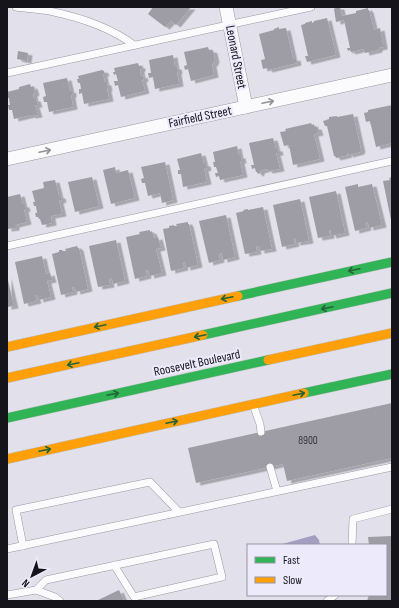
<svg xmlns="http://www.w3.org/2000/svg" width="399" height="608" viewBox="0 0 399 608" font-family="'Sofia Sans Condensed',sans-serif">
  <defs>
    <filter id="shadow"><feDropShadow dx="4.5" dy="2.5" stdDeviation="0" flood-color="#0004"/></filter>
  </defs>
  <rect width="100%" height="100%" fill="#e2e1eb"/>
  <path fill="#a49ec2" d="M315,535L319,540L320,545H283L282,544Z"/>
  <g fill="#9e9da5" filter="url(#shadow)">
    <path d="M153,7H191L176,25L171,21L165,27L148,14Z"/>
    <path d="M335,7H340L342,16L356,13V11L368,8V10H369L374,30L380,28L383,45V47L378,48V50L365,53L364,49L351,52L350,50L348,51L347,48H350L344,20L336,22L334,9L335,8Z"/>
    <path d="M327,18L336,55L307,62L305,56H308L301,25L305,24V23L312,21V23L314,22V21Z"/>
    <path d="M279,27V29L286,28L293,59L296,58L297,63L268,70L267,68L263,69L261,60L265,59L259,34L274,30V29Z"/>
    <path d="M208,47L209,50H211L213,51L215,60L213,64H212L214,75L191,81L188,69L185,70L184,66L187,65L184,52Z"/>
    <path d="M18,51L28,53L27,61L17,59Z"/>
    <path d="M173,55L175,67H177L178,71L177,72L179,84L155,89L153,77L149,78L148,73H151L149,60Z"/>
    <path d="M138,63L139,66H141V69H140L141,76L143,75L144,79L142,80L145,91L121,97L118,85L115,86L114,81H118L116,74L114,75L113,72H115L114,68Z"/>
    <path d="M102,70L104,71L105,74H103L105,83H107L108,88L107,89L109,99L84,104L82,93L79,94V89H81L80,83H78L77,79H79L78,76Z"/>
    <path d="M67,78L70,91L72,90V95H71L73,107L49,112L47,102H44L43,97L46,96L43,83Z"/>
    <path d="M30,84L31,87L33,86L35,93L33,94L34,99H36L38,105H35L38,115L31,116V115L14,119L12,110H9L8,105H10L9,98H7V96L8,95L7,92L19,89V87Z"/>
    <path d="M392,105V143L376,147L370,121L366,122L364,113L368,112V110Z"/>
    <path d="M353,114L361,150L360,151V152L349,155L348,153H347L348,155L336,158L335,156H334L327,126H325L323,121L329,119V117L337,116V117Z"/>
    <path d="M311,123L312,125L314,124V127H317L319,133L314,134L320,159L293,165L289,145L284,146L280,132L286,131L285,129Z"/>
    <path d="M273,138L276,149H278L279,153H276L280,169L268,171L267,169L260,171V173L258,174L257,172H256L255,168L252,169L251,165H254L249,143Z"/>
    <path d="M237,146L239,156H241L242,161H240L243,175L220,180L219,176L216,177L215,173H218L216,167H214L213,162H215L213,152Z"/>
    <path d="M201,153L204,164H206L207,168L204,169L207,182L183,187L181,174H178V170H180L177,159Z"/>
    <path d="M165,162L173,200L162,203L160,193L148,196L145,183H142L141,179L144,178L141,167Z"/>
    <path d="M115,167L116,173L128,170L135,198L111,204L103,170Z"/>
    <path d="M92,177L99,206L75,212L68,182Z"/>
    <path d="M392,177V220H391L383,181L390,180L389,178Z"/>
    <path d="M55,180L59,196H61L62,200L59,201L62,214L51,216L52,223L42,225L40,219H39L38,217H36L35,213H37L36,206H34L33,202H35L32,191L44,188L43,182Z"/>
    <path d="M358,184V187L372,184L382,225L369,228L368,222L366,223L367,228L355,231L345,187Z"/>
    <path d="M336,191L345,233L332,236L330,230H329L330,236L318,238L309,197Z"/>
    <path d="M20,194L23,205H25L26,209L24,210L27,222L15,225V228L7,229V197Z"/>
    <path d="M300,199L309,241L296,243L295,238L294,239L295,244L282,247L273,205Z"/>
    <path d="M263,207L272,249L260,251L259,246L256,247L257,252L245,254L236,213L244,211L243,210L248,209V210Z"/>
    <path d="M226,215L235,257L223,260L222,253L219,254L220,260L209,263L199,221Z"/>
    <path d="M188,222V224H189L198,265L186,268L185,262L183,263L184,268L171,271L163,229L169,228V226L174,225V226H177L176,224Z"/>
    <path d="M150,230V232L152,231L154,238L158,237L161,248L156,249L162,273L150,276L148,270L146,271L147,276L135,279L126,237L140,234L139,232Z"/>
    <path d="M116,240L125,281L113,284L112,278L109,279L110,285L98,287L89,246Z"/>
    <path d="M77,246L78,248H79L88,289L76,292L75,287H72L73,292L61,295L52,254L59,252V250H62L63,251H66L65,249Z"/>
    <path d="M42,256L46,274L50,273L52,280L47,281L51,297L39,300L38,295H35L37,301L24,304L15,262Z"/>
    <path d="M7,276L14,306L7,307Z"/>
    <path d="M392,403V458L287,481L283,464L196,483L188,448Z"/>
    <path d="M392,536V601H367L369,595H386V545H369L368,537Z"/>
    <path d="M119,590L124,601H96Z"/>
  </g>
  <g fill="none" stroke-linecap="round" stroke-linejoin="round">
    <defs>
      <g id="lane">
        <path d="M16,7C29,9 41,9 54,12C82,18 111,28 134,45"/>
        <path d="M7,73L311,7"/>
        <path d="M7,246L392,161"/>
        <path d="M254,407L260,424L261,432"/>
        <path d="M270,467L277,491"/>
        <path d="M352,545L353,519L392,509"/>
        <path d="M23,546L16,510L150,482L179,512"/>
        <path d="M7,549L392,467"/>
        <path d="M36,590L55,597L60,601"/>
        <path d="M7,595L36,590L46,580L214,544L222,577L134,597L114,565"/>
        <path d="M327,601L335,595"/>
      </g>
      <g id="street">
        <path d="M226,7L246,107"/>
        <path d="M7,159L392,75"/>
      </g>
      <g id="fast">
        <path d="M238,296L392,262"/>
        <path d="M203,335L392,293"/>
        <path d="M304,393L392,374"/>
        <path d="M7,418L268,360"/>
      </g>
      <g id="slow">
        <path d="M7,347L238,296"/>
        <path d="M268,360L392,333"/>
        <path d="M7,378L203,335"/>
        <path d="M7,459L304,393"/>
      </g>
    </defs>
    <use href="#lane" stroke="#98979e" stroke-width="8"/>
    <use href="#street" stroke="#98979e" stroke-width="14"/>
    <use href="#fast" stroke="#bdbdc1" stroke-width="10"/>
    <use href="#slow" stroke="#bdbdc1" stroke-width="10"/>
    <use href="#lane" stroke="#fbfafc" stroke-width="7"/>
    <use href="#street" stroke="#fbfafc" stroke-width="13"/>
    <use href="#fast" stroke="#30b455" stroke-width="9"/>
    <use href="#slow" stroke="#ff9f0a" stroke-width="9"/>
  </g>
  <defs><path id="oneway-shaft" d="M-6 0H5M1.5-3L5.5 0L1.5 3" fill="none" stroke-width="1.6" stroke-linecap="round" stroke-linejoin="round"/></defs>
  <g stroke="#949296">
    <use href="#oneway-shaft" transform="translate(268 102) rotate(-12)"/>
    <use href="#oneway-shaft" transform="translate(45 151) rotate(-12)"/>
  </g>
  <g stroke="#226438">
    <use href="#oneway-shaft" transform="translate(354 270) rotate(168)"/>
    <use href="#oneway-shaft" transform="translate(227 298) rotate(168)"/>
    <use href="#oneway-shaft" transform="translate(327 308) rotate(168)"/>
    <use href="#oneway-shaft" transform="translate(100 326) rotate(168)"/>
    <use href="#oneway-shaft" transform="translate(200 336) rotate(168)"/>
    <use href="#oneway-shaft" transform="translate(73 364) rotate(168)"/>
    <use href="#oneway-shaft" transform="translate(113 394) rotate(-12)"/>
    <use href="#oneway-shaft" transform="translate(299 394) rotate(-12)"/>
    <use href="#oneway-shaft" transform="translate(172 422) rotate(-12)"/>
    <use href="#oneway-shaft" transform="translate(45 450) rotate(-12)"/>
  </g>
  <g text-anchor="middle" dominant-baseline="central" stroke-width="4" stroke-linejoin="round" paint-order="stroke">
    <g font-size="11" fill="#37363d">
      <text x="308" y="440">8900</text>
    </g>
    <g font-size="13" fill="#15141a" stroke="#edeafc">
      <text transform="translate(236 57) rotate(79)">Leonard Street</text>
      <text transform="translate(200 117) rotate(-12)">Fairfield Street</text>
      <text transform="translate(197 363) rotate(-12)">Roosevelt Boulevard</text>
    </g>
  </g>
  <rect width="399" height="608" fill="none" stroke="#15141a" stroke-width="16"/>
  <rect x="247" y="544" width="140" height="52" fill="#edeafc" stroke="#9794a2"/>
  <rect x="255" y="557" width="20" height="6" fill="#30b455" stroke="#9794a2"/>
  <text x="283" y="564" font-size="12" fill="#15141a">Fast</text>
  <rect x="255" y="577" width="20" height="6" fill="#ff9f0a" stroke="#9794a2"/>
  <text x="283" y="584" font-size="12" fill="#15141a">Slow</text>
  <g transform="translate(32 576) rotate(221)" stroke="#edeafc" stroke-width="3" paint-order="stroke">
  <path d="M0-3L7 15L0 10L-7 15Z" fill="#15141a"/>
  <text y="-6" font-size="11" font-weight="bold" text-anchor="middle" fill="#15141a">N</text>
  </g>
</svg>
